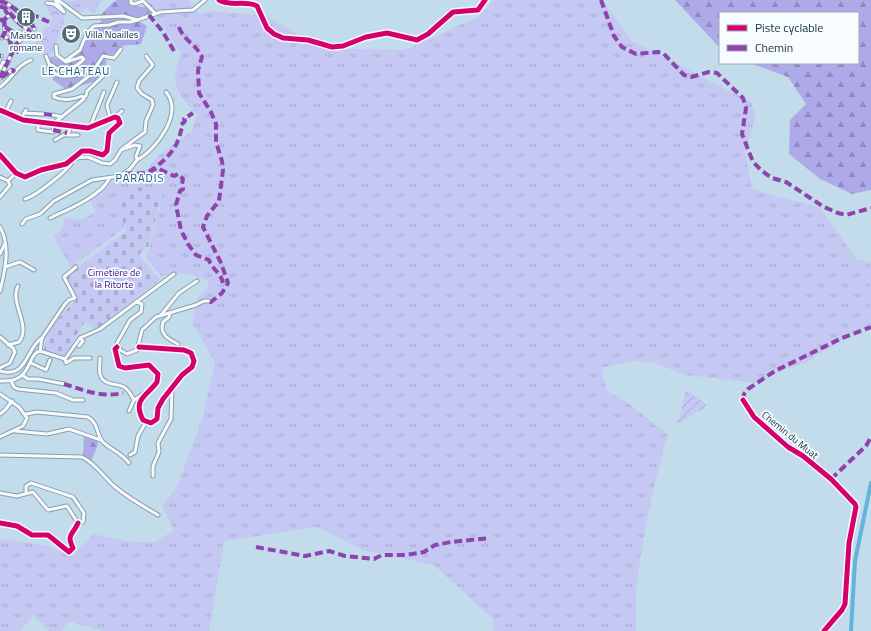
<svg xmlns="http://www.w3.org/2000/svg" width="871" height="631" viewBox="0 0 871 631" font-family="'Titillium Web',sans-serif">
  <defs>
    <pattern id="grass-tufts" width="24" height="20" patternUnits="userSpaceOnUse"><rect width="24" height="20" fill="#c4c8f2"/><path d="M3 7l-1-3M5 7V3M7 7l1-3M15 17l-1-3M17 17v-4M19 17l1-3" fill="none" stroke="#a8acd0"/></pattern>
    <pattern id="forest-firs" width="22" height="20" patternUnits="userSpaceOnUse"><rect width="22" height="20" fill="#aeaaea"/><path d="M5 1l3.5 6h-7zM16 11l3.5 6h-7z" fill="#8d8bbf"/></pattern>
    <pattern id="cemetery-stones" width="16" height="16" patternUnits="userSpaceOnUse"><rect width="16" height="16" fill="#c4c8f2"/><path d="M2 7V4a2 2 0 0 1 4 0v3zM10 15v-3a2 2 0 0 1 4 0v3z" fill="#a8acd0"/></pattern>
    <pattern id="park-crowns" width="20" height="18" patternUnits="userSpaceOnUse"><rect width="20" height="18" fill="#c4c8f2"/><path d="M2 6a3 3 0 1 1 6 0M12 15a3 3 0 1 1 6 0" fill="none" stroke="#a8acd0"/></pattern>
    <pattern id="garden-furrows" width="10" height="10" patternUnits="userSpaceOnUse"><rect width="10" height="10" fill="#c4c8f2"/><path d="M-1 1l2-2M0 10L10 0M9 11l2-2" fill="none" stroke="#a8acd0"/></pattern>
  </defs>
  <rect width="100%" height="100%" fill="#c3dceb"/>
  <g fill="url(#grass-tufts)">
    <path d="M101,0L94,14L87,8L79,13L61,1Z"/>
    <path d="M139,0H188L198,13L213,11L267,16L319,48L405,50L478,17L494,0H602L632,41L751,102L756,115L745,153L752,188L772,195L820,207L857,260L871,262V325L837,343L807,362L778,371L755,383L686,375L654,363L635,361L601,368L607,391L628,403L668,435C653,486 642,538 636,591C635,604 637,618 636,631H494L493,619L434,565L363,550L317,527L224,541L209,631H103L68,621L62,631H49L33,616L20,631H0V539L45,545L72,556L93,534L130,542H155L174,530L162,506L177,487L203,416L215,362L192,323L198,297L208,288V281L187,273L161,276L146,257L161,205L148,195L126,227L71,267L53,236L62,230L65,217L81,220L96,212L90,199L107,184L140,179L157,157L192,131L197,115C175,89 170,87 181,53L165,29Z"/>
  </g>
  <g fill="url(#forest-firs)">
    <path d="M117,0H129L128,2L131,6L146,7L151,10L150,13L139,17V21L147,26L141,44L121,46L115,54L107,55L106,64L96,81L67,90L53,80L48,59L53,56L56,59L67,61L82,50L93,28L101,22L100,16L111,4Z"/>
    <path d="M675,0H871V190L852,194L820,179L789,154L790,120L806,104L788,77L750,63H858V13H720V48Z"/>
    <path d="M84,434L99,440L96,450L91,461L83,456Z"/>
  </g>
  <path fill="url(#cemetery-stones)" d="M138,187L163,193L148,247L139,254L153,273L161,279L96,329L85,321L65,355L63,356L44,350C46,329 63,313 77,299L65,281L66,276L127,231L123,227V193L129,188Z"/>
  <path fill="url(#park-crowns)" d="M47,3L54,4L65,14L63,20H65L52,53L46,56L41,45L35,44L45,27H49L52,19L46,5Z"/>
  <path fill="url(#garden-furrows)" d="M686,390L706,404L704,409L698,411L680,423L677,422L680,416Z"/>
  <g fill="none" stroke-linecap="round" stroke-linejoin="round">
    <path stroke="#63b4db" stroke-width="4" d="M851,631L855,561L871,483"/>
    <defs>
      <g id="minor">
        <path d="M58,0L82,18L123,16L138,20"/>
        <path d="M131,0V3L134,4L143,1L155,13"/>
        <path d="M219,0C231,7 245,0 257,6L267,28L274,34L283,38L308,40L332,47L343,46L366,37L387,33L417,40L428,34L453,12L478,10L485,0"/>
        <path d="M0,1C8,2 32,21 34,29"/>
        <path d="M47,3L54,4L64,12L55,0"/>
        <path d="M0,6L5,8L18,22L29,31"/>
        <path d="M0,20H4L9,15L6,11"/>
        <path d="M27,20L30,15L29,12"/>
        <path d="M5,27L17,35"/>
        <path d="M2,38L5,32L4,20"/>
        <path d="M9,38L20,32"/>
        <path d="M13,48L29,31"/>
        <path d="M0,56H1"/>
        <path d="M46,56L50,66"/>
        <path d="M65,61L80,50L87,33L94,26L109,25L119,22H131L161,12L193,10L205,0"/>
        <path d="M0,69L3,62L8,63"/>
        <path d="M93,71L103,56L114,58L121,49"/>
        <path d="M2,77L12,70L15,72"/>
        <path d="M0,78L13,51L9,38L4,37"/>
        <path d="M0,87C12,79 17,65 31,60"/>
        <path d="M84,97L86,96L87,91L103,76"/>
        <path d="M0,110L23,120L88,128L115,117L118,118L120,123L109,133L107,151L103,155L90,151H82L66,164L41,170L25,177L16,173L0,155"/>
        <path d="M5,113L11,101"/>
        <path d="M24,113L43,114"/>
        <path d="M53,115L62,117"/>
        <path d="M115,117L122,111"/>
        <path d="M110,118L107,105L117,82"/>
        <path d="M21,119L26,110"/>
        <path d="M38,122V130L53,132L54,123"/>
        <path d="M54,123L84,99L82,96C73,100 62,101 54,97V94L72,89L93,73L91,70C78,74 60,83 49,68L51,65C54,66 56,69 60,70C67,71 79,65 84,59L82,57L66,62L57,55L56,46"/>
        <path d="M90,127L104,92"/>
        <path d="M66,135H78"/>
        <path d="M55,140L69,132L70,126"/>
        <path d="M122,149L145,132L146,121L153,105L152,100L142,94L137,88L139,81L153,65L146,56"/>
        <path d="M137,160C156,150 184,113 166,92"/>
        <path d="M0,177L8,181"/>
        <path d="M0,197L10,185L8,181L16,173"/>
        <path d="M25,199C36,196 64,173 71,164V161"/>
        <path d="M50,218C67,210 101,196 109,179"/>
        <path d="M22,224L26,219L40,214L54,201L92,180L120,176L130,169L137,160L136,156L140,146L135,145L121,150L115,160L110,164L102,163L88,157L76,158"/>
        <path d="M0,227C11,246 5,271 0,291"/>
        <path d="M0,254L5,243"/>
        <path d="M5,267L20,262L34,270"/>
        <path d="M136,302L142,304L141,312L130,320L117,343L120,350L127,354L137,350L142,330L156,317L196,305L204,301H209"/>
        <path d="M170,313L169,317L163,322C159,334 168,339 178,344"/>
        <path d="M161,315L179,293L197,281"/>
        <path d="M0,337L13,348L15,352L10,363L0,368"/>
        <path d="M8,345L19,342C32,326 9,302 18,286"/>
        <path d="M79,346L83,341L80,338"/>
        <path d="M117,347L115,349L119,366L125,368L149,365L158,374L157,382C147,396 132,399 143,420L151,423L157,419L158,408L163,399L182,375L192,367L194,361L191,353L184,350L139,347"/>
        <path d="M40,351L65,359L80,338L100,329L174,274"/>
        <path d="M40,351L42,338L65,304L69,300L75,298L64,277L76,267"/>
        <path d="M100,358C100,363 99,369 100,374C103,386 116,383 124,387C129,390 131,395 134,400"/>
        <path d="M65,359L66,363L74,358H90"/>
        <path d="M31,363L46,370L50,360"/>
        <path d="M0,371C28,379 26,347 42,338"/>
        <path d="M22,375L28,379H38L64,384"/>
        <path d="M0,381C34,383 26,354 40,351"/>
        <path d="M11,381L14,387L18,389L56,393L73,400H83"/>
        <path d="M0,394L19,407L27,418L23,426L0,437"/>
        <path d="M743,400L754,417L788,447L803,456L831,479L855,504L856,507L849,543L845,604L842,610L824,631"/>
        <path d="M129,411L134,400L143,394"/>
        <path d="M0,414L5,410L12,401"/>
        <path d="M26,414L37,412L88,417C99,424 96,433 102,441C109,449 121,452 129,463"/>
        <path d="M15,431L47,434L69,429L101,440"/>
        <path d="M0,455L82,457C95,463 104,477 114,486C128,498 143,506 158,515"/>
        <path d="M130,455L135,452L138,436L146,422"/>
        <path d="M153,476V466L159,452L158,443L171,419L172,388"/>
        <path d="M0,493L17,496L33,492L48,510L67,506L78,523"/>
        <path d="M26,493V486L31,483L73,497L84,513L83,522L78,523"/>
        <path d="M0,523L17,526L32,535H48L69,552L73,548C66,534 73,535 78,523"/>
      </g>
    </defs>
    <use href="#minor" stroke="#889eab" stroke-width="5"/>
    <use href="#minor" stroke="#f6fafc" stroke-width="3"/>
    <g stroke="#8e44ad" stroke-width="4" stroke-dasharray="8 4" stroke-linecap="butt">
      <path d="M601,0L614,36L622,47L636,54L658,52L663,53L684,75L691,77L709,72L717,73L743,98L746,108L742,134L753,162L762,171L772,178L786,182L824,207L838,213L846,215L871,208"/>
      <path d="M0,1C8,2 30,20 34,28L29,31"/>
      <path d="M0,6L5,8L18,22L29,31"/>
      <path d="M31,14L49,22"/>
      <path d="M149,15L163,32L174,51"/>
      <path d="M0,20H4L9,15L5,10"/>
      <path d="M5,27L17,35"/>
      <path d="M179,27C183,40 196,44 202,57L198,70L199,93L211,112L216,124V142L222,161L223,170L219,201L207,216L203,227L221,263L228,283L222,293L211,302L209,301"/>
      <path d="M2,38L5,32L4,20"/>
      <path d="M13,48L29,31"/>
      <path d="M16,53L23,44"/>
      <path d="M0,56H1"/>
      <path d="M2,77L12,70L15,72"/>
      <path d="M0,78L13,51L9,38L4,37"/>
      <path d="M44,114L53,115"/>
      <path d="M53,130L67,133"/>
      <path d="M149,172L157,168L174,176L178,174L183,179L182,184L183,189L180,191L176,205L181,230L188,244L196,255L209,260C212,269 221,273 223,283"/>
      <path d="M125,173C131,174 145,174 150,171C160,165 175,151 178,140C180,136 180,133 182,128L181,125L185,121L184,119L193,113"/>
      <path d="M64,384C83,390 102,398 123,393"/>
      <path d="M743,400L744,394L748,389L775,371L842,338L871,327"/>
      <path d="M831,479L866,446L871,437"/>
      <path d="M256,547L305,556L329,551L345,556L374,559L382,555H406L424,552L435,545L451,542L490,538"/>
    </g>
    <defs>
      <g id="cycleway">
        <path d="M219,0C231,7 245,0 257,6L267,28L274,34L283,38L308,40L332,47L343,46L366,37L387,33L417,40L428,34L453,12L478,10L485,0"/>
        <path d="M0,110L23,120L88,128L115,117L118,118L120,123L109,133L107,151L103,155L90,151H82L66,164L41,170L25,177L16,173L0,155"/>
        <path d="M117,347L115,349L119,366L125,368L149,365L158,374L157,382C147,396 132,399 143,420L151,423L157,419L158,408L163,399L182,375L192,367L194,361L191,353L184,350L139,347"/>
        <path d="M743,400L754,417L788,447L803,456L831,479L855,504L856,507L849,543L845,604L842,610L824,631"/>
        <path d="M0,523L17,526L32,535H48L69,552L73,548C66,534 73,535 78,523"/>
      </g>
    </defs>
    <use href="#cycleway" stroke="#f6fcff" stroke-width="8"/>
    <use href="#cycleway" stroke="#d6006c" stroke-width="5"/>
  </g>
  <defs>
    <symbol id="building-disc" viewBox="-11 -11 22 22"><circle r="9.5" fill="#536b79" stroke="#f6fcff"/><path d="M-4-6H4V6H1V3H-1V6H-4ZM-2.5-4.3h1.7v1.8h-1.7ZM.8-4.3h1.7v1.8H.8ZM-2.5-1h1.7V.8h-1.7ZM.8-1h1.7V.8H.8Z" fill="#fff"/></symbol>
    <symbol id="theatre-disc" viewBox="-11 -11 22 22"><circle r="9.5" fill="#536b79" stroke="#f6fcff"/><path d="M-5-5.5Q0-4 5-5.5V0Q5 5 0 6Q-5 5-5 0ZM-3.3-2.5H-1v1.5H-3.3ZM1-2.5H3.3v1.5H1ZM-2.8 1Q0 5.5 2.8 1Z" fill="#fff"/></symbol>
  </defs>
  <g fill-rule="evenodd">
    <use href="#building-disc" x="15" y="6" width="22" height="22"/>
    <use href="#theatre-disc" x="60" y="23" width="22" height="22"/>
  </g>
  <g text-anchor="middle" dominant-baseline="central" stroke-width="3.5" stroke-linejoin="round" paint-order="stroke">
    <g font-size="10" fill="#162e3b" stroke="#f6fcff" text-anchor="start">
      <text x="85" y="34">Villa Noailles</text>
      <text x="26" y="35" text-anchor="middle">Maison<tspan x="26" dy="12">romane</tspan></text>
    </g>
    <g font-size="10" fill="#45128d" stroke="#f6fcff">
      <text x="114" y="272">Cimetière de<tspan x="114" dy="12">la Ritorte</tspan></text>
    </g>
    <g font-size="10" fill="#162e3b" stroke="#f6fcff">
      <text transform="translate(790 435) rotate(39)">Chemin du Muat</text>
    </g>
    <g font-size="11" letter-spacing="1" fill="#1b5774" stroke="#f6fcff">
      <text x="76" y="71">LE CHATEAU</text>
      <text x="140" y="178">PARADIS</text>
    </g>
  </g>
  <rect x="719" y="12" width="140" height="52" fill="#f6fcff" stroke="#9caab1"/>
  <rect x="727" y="25" width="20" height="6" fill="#d6006c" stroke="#9caab1"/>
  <text x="755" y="32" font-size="12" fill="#162e3b">Piste cyclable</text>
  <rect x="727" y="45" width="20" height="6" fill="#8e44ad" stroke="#9caab1"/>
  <text x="755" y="52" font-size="12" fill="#162e3b">Chemin</text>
</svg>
